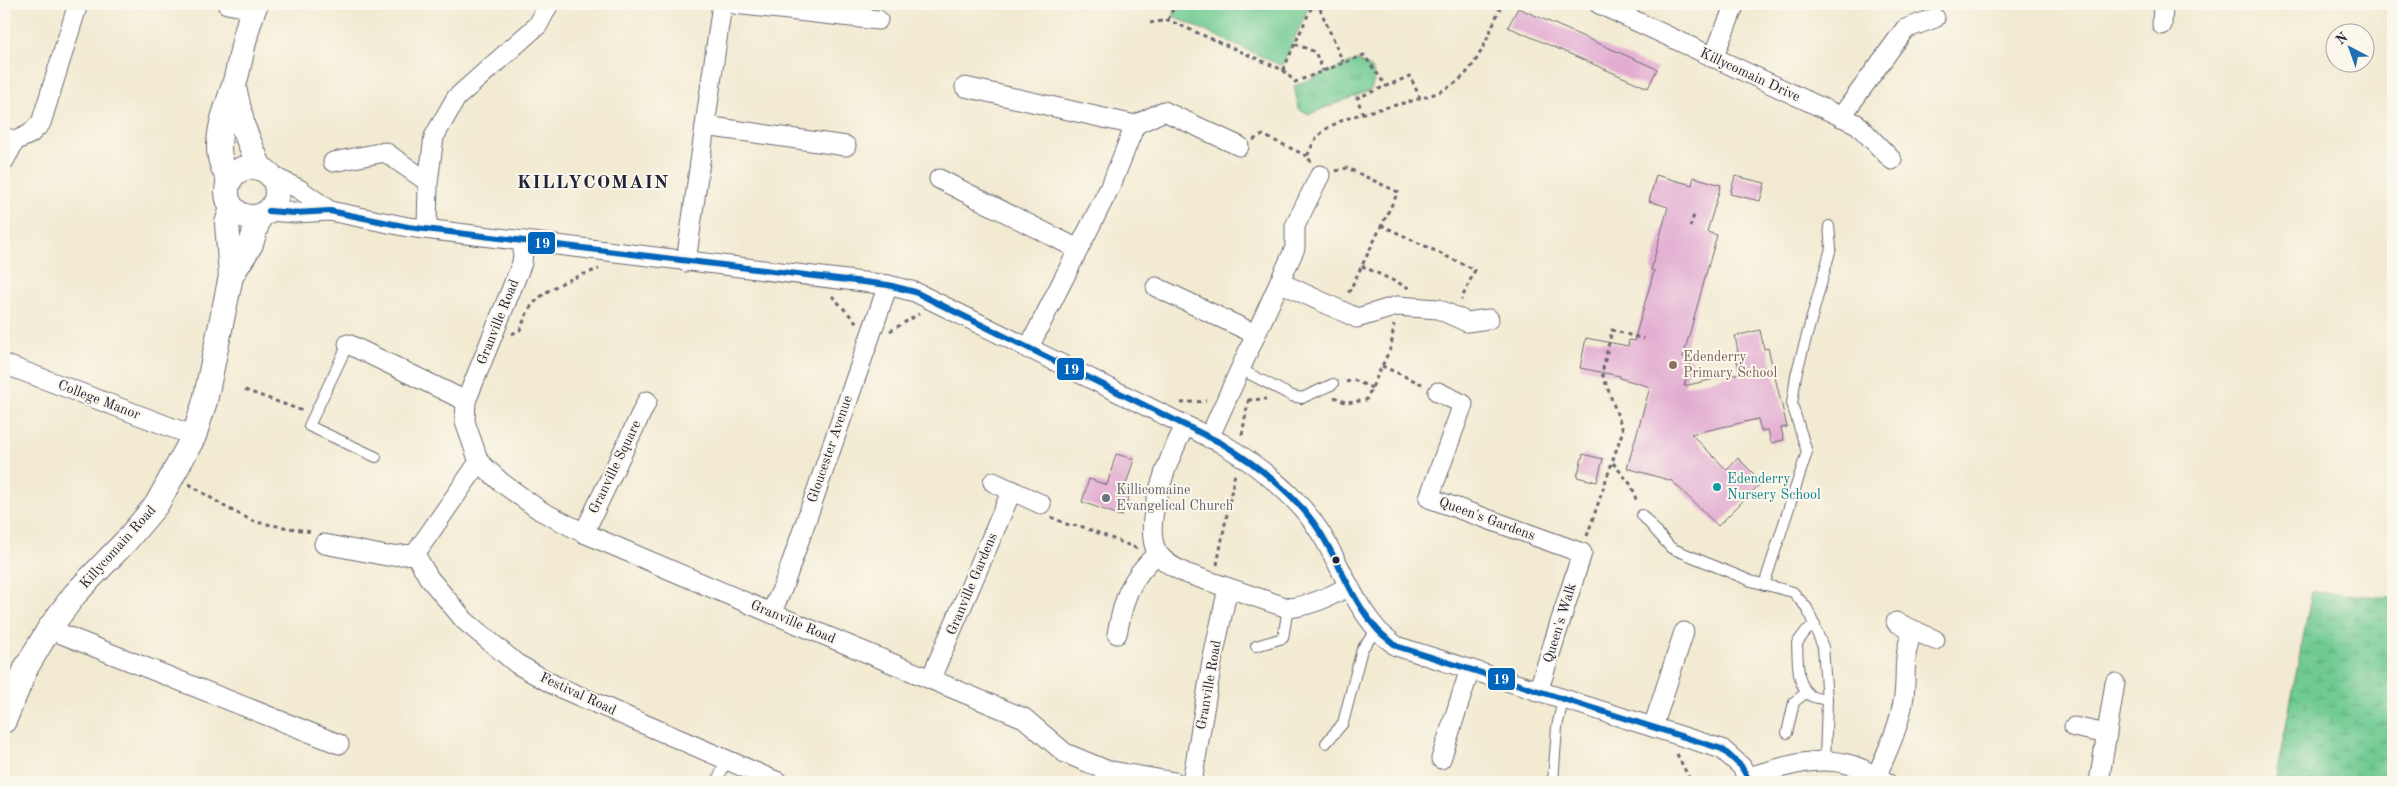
<svg xmlns="http://www.w3.org/2000/svg" width="2397" height="786" viewBox="0 0 2397 786" font-family="'Old Standard TT',serif">
  <defs>
    <pattern id="wetland-marsh" width="20" height="14" patternUnits="userSpaceOnUse" patternTransform="scale(1.25)"><rect width="20" height="14" fill="#6fca91"/><path d="M1 5h8M5 5V1M11 12h8M15 12V8" fill="none" stroke="#60ad7e"/></pattern>
    <pattern id="park-tufts" width="24" height="20" patternUnits="userSpaceOnUse" patternTransform="scale(1.25)"><rect width="24" height="20" fill="#6fca91"/><path d="M3 7l-1-3M5 7V3M7 7l1-3M15 17l-1-3M17 17v-4M19 17l1-3" fill="none" stroke="#60ad7e"/></pattern>
  </defs>
  <rect width="100%" height="100%" fill="#fbf7ec"/>
  <filter id="ink" filterUnits="userSpaceOnUse"><feTurbulence type="fractalNoise" baseFrequency=".02" numOctaves="2"/><feDisplacementMap in="SourceGraphic" scale="10" xChannelSelector="R" yChannelSelector="G"/><feConvolveMatrix kernelMatrix="1 2 1 2 8 2 1 2 1" color-interpolation-filters="sRGB"/></filter>
  <filter id="wash" filterUnits="userSpaceOnUse"><feTurbulence type="fractalNoise" baseFrequency=".0096" numOctaves="4" result="noise"/><feDisplacementMap in="SourceGraphic" scale="20" xChannelSelector="R" yChannelSelector="G"/><feGaussianBlur stdDeviation="1.12" result="paint"/><feColorMatrix in="noise" values="0 0 0 0 0 0 0 0 0 0 0 0 0 0 0 0 0 1.4 0 .05"/><feComposite in="paint" operator="in"/></filter>
  <g filter="url(#wash)">
    <rect width="100%" height="100%" fill="#f2ead1"/>
    <path fill="url(#wetland-marsh)" stroke="#487666" d="M2312,592L2393,598V782H2275Z"/>
    <path fill="url(#park-tufts)" stroke="#487666" d="M1357,60L1372,69L1375,78L1371,90L1309,114L1299,109L1294,86Z"/>
    <path fill="#6fca91" stroke="#487666" d="M1178,4H1310L1282,66L1173,16Z"/>
    <g id="blocks">
      <g fill="#e2acd1">
        <path d="M1518,8L1657,69L1648,88L1508,27Z"/>
        <path d="M1656,175L1692,185L1694,177L1721,185L1707,232L1717,235L1683,357L1692,360L1684,386L1740,373L1735,353L1738,352L1735,336L1760,330L1764,349L1768,348L1787,427L1781,428L1784,440L1771,443L1768,430L1761,431L1758,419L1691,434L1727,470L1738,458L1762,482L1718,526L1672,481L1627,468L1650,387L1620,378V376L1580,368L1586,338L1628,346L1629,340L1634,341L1654,271L1651,270L1668,207L1649,201Z"/>
        <path d="M1735,176L1765,183L1760,201L1730,194Z"/>
        <path d="M1116,454L1134,459L1124,491L1130,493L1122,516L1082,502L1089,479L1107,485Z"/>
        <path d="M1583,454L1603,459L1597,482L1577,477Z"/>
      </g>
    </g>
  </g>
  <g filter="url(#ink)">
    <use href="#blocks" fill-opacity="0" stroke="#6b6870" stroke-width="1"/>
    <g fill="none" stroke-linecap="round" stroke-linejoin="round">
      <defs>
        <g id="service">
          <path d="M348,344L309,426L376,457"/>
          <path d="M1240,369L1292,396L1302,398L1333,384"/>
          <path d="M1642,515L1671,548L1751,581L1793,592L1807,608L1823,647L1827,700L1825,762"/>
          <path d="M1764,585L1807,452L1792,404L1796,375L1831,248L1829,226"/>
          <path d="M1815,625L1806,631L1797,643C1798,658 1796,687 1811,696C1815,698 1823,699 1827,700"/>
          <path d="M1256,646L1283,638L1288,608"/>
          <path d="M1787,733L1794,702L1807,692"/>
          <path d="M1326,743L1343,723L1362,649L1377,630"/>
          <path d="M717,782L726,760"/>
          <path d="M1553,782L1557,727L1563,700"/>
        </g>
        <g id="minor">
          <path d="M227,4L254,9"/>
          <path d="M734,4L878,20"/>
          <path d="M1599,4L1857,124L1892,160"/>
          <path d="M2162,25L2163,4"/>
          <path d="M1713,58L1735,4"/>
          <path d="M965,87L1135,125L1164,111L1239,146"/>
          <path d="M1841,117L1905,29L1935,18"/>
          <path d="M705,126L846,146"/>
          <path d="M4,137L15,141L30,134L41,123L78,4"/>
          <path d="M4,161L15,141"/>
          <path d="M333,162L385,152L428,182"/>
          <path d="M272,176L299,189L330,211"/>
          <path d="M939,179L1078,249"/>
          <path d="M269,211L295,213L330,211L408,227L888,285L915,292L1221,443C1259,466 1296,494 1320,532C1340,564 1352,600 1376,628C1381,635 1390,640 1396,646L1722,749L1741,766L1750,782"/>
          <path d="M427,229L428,182L434,137L456,98L538,25L549,4"/>
          <path d="M524,241L522,263L466,401L465,422L479,462L502,483L541,511L584,533L771,613L1024,718L1065,753L1106,770L1175,782"/>
          <path d="M686,262L722,4"/>
          <path d="M1279,282L1357,318L1397,306L1438,309L1467,322L1489,319"/>
          <path d="M1156,287L1255,334"/>
          <path d="M348,344L466,401"/>
          <path d="M1028,349L1112,183L1135,125"/>
          <path d="M4,364L194,436"/>
          <path d="M1438,392L1463,404L1429,498L1582,553L1538,692"/>
          <path d="M1185,426C1170,455 1141,522 1157,552C1163,562 1175,568 1185,573L1288,608C1309,606 1330,597 1349,586"/>
          <path d="M1209,438L1295,248V226L1320,175"/>
          <path d="M993,482L1041,504"/>
          <path d="M584,533L647,401"/>
          <path d="M324,544L387,556L415,554L479,462"/>
          <path d="M415,554L429,578L465,621L517,664L556,686L778,782"/>
          <path d="M771,613L783,587L888,285"/>
          <path d="M1896,622L1935,640"/>
          <path d="M49,629L339,744"/>
          <path d="M1117,634C1124,598 1129,579 1158,553"/>
          <path d="M931,678L1012,490"/>
          <path d="M1653,727L1684,632"/>
          <path d="M2074,727L2107,734"/>
          <path d="M1441,759L1470,669"/>
          <path d="M1748,777C1780,768 1818,754 1851,765C1863,768 1876,776 1886,782"/>
          <path d="M1876,777C1888,750 1900,725 1904,696C1907,671 1902,655 1913,631"/>
          <path d="M1192,782L1212,662L1228,588"/>
          <path d="M2099,782L2115,683"/>
        </g>
        <g id="tertiary">
          <path d="M234,87L243,127L260,168"/>
          <circle cx="252" cy="192" r="25"/>
          <path d="M229,180C224,170 219,160 219,148C219,125 227,107 234,85C242,58 244,30 256,4"/>
          <path d="M231,276L251,244L259,217"/>
          <path d="M4,721L26,668L49,629L75,594L126,541L157,504L194,436L205,401L231,276L227,223L232,208"/>
        </g>
      </defs>
      <use href="#service" stroke="#6b6870" stroke-width="12"/>
      <use href="#minor" stroke="#6b6870" stroke-width="21"/>
      <use href="#tertiary" stroke="#6b6870" stroke-width="26"/>
      <g stroke="#6b6870" stroke-width="3" stroke-dasharray="4 4" stroke-linecap="butt">
        <path d="M1312,6L1320,9L1343,62"/>
        <path d="M1168,20L1175,4"/>
        <path d="M1150,23L1168,20L1283,70L1313,4"/>
        <path d="M1295,44L1315,52L1323,71"/>
        <path d="M1283,70L1295,82L1364,55L1386,86L1410,76L1420,98"/>
        <path d="M1363,114L1357,98L1386,86"/>
        <path d="M1253,140L1263,135L1307,156"/>
        <path d="M1311,162L1307,156C1310,151 1312,144 1316,139C1340,106 1425,109 1459,80C1481,62 1490,29 1502,4"/>
        <path d="M1336,171L1347,168L1398,192L1348,294"/>
        <path d="M1381,225L1475,270L1461,300"/>
        <path d="M1690,227L1695,212"/>
        <path d="M1362,266L1409,288"/>
        <path d="M832,296L857,323"/>
        <path d="M890,331L919,314"/>
        <path d="M512,334L520,330C523,323 526,314 530,308C545,287 575,277 599,269"/>
        <path d="M1382,366L1424,385"/>
        <path d="M1346,382L1354,380L1372,388"/>
        <path d="M245,390L303,411"/>
        <path d="M1334,397L1347,403L1366,400L1391,347L1394,325"/>
        <path d="M1248,400L1266,399"/>
        <path d="M1181,403L1206,401"/>
        <path d="M1242,435L1249,397"/>
        <path d="M1613,463L1632,486L1637,503"/>
        <path d="M189,484L227,508L255,522L312,532"/>
        <path d="M1051,517L1071,526L1078,525L1136,548L1138,546"/>
        <path d="M1587,536L1623,430L1602,373L1612,330L1644,339"/>
        <path d="M1217,565L1235,473"/>
        <path d="M1677,754L1691,782"/>
      </g>
      <use href="#service" stroke="#fff" stroke-width="10"/>
      <use href="#minor" stroke="#fff" stroke-width="19"/>
      <use href="#tertiary" stroke="#fff" stroke-width="24"/>
      <defs>
        <path id="bus-1" d="M269,211L295,213L330,211L408,227L888,285L915,292L1221,443C1259,466 1296,494 1320,532C1340,564 1352,600 1376,628C1381,635 1390,640 1396,646L1722,749L1741,766L1750,782"/>
      </defs>
      <use href="#bus-1" stroke="#fbf7ec" stroke-width="10"/>
      <use href="#bus-1" stroke="#0065bd" stroke-width="6"/>
    </g>
  </g>
  <circle fill="#8d6e63" stroke="#fbf7ec" stroke-width="2" cx="1673" cy="365" r="5"/>
  <circle fill="#0f9aa8" stroke="#fbf7ec" stroke-width="2" cx="1717" cy="487" r="5"/>
  <circle fill="#6b7280" stroke="#fbf7ec" stroke-width="2" cx="1106" cy="498" r="5"/>
  <circle fill="#22223b" stroke="#fbf7ec" stroke-width="2" cx="1336" cy="560" r="4.5"/>
  <g text-anchor="middle" dominant-baseline="central" stroke-width="4" stroke-linejoin="round" paint-order="stroke">
    <g font-size="14" fill="#22223b" stroke="#fbf7ec">
      <text transform="translate(1750 75) rotate(25)">Killycomain Drive</text>
      <text transform="translate(498 322) rotate(-68)">Granville Road</text>
      <text transform="translate(99 400) rotate(21)">College Manor</text>
      <text transform="translate(830 449) rotate(-71)">Gloucester Avenue</text>
      <text transform="translate(615 467) rotate(-64)">Granville Square</text>
      <text transform="translate(1487 519) rotate(20)">Queen's Gardens</text>
      <text transform="translate(118 547) rotate(-48)">Killycomain Road</text>
      <text transform="translate(972 584) rotate(-67)">Granville Gardens</text>
      <text transform="translate(793 622) rotate(23)">Granville Road</text>
      <text transform="translate(1560 623) rotate(-73)">Queen's Walk</text>
      <text transform="translate(1209 685) rotate(-80)">Granville Road</text>
      <text transform="translate(578 694) rotate(25)">Festival Road</text>
    </g>
    <g font-size="14" fill="#785e54" stroke="#fbf7ec" text-anchor="start">
      <text x="1683" y="357">Edenderry<tspan x="1683" dy="16">Primary School</tspan></text>
    </g>
    <g font-size="14" fill="#0d838f" stroke="#fbf7ec" text-anchor="start">
      <text x="1727" y="479">Edenderry<tspan x="1727" dy="16">Nursery School</tspan></text>
    </g>
    <g font-size="14" fill="#5b616d" stroke="#fbf7ec" text-anchor="start">
      <text x="1116" y="490">Killicomaine<tspan x="1116" dy="16">Evangelical Church</tspan></text>
    </g>
    <g font-size="19" font-weight="bold" letter-spacing="1" fill="#22223b" stroke="#fbf7ec">
      <text x="593" y="183">KILLYCOMAIN</text>
    </g>
  </g>
  <g stroke="#fbf7ec" stroke-width="2">
    <rect x="527" y="231" width="29" height="24" rx="5" fill="#0065bd"/>
    <rect x="1056" y="357" width="29" height="24" rx="5" fill="#0065bd"/>
    <rect x="1487" y="667" width="29" height="24" rx="5" fill="#0065bd"/>
  </g>
  <g font-size="14" text-anchor="middle" font-weight="bold" fill="#fff">
    <text x="542" y="248">19</text>
    <text x="1071" y="374">19</text>
    <text x="1501" y="684">19</text>
  </g>
  <rect width="2397" height="786" fill="none" stroke="#fbf7ec" stroke-width="20"/>
  <g transform="translate(2350 48) rotate(319)"><circle r="24" fill="#fbf7ec" stroke="#a4a2a5"/>
  <path d="M0-4L9 19L0 12L-9 19Z" fill="#1f6fb2"/>
  <text y="-8" font-size="14" font-weight="bold" text-anchor="middle" fill="#22223b">N</text>
  </g>
</svg>
